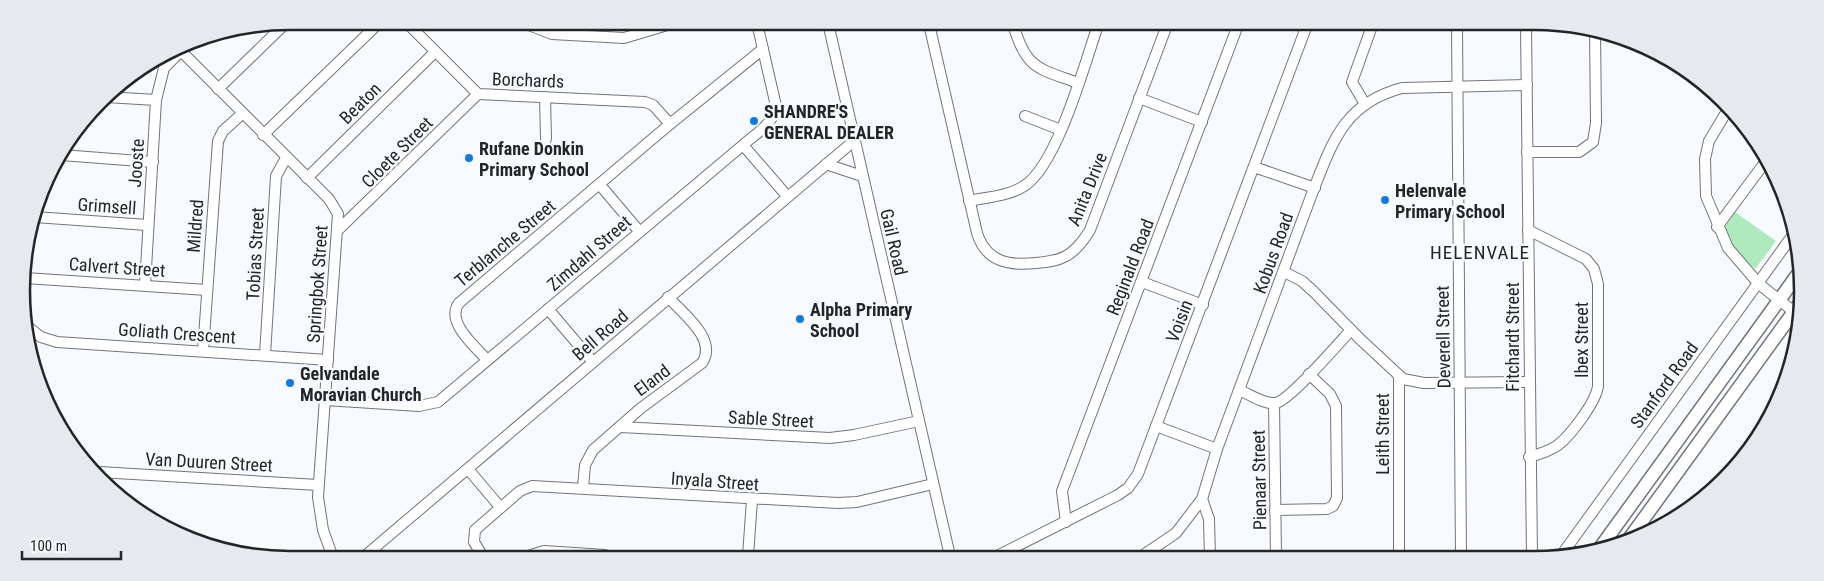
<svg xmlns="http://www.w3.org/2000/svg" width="1824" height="581" viewBox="0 0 1824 581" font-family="'Roboto Condensed',sans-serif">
  <rect width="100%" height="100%" fill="#f7fafe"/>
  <path fill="#afe9be" d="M1735,212L1776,241L1756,268C1745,266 1724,238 1725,227Z"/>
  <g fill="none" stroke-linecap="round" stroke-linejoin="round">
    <defs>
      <g id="minor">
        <path d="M406,22L478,94L645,102L653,105L670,124"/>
        <path d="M521,22L552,34L624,38L674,23"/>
        <path d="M828,23L950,556"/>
        <path d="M929,24L977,233C986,262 1009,266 1036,263C1047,262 1057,261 1066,256C1077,250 1084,240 1090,230L1167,25"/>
        <path d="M1013,24C1026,69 1037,68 1078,83"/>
        <path d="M1457,26L1461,557"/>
        <path d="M1526,26L1532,557"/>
        <path d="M178,48L329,199L338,214L318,497L323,530L332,555"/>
        <path d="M218,89L287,22"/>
        <path d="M106,97L156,100"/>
        <path d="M545,97L546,139"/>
        <path d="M1139,98L1202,122"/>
        <path d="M1365,104L1352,82L1372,26"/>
        <path d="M1727,111L1709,141L1705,159L1706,196L1728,248L1759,284L1793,311"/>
        <path d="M1025,116L1061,130"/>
        <path d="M263,135L380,22"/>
        <path d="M743,145L787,196"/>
        <path d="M1527,152H1579L1593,142L1596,123L1595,30"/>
        <path d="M61,155L153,162"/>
        <path d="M826,164L862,176"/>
        <path d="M1254,167L1315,188"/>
        <path d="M307,178L435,52"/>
        <path d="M600,185L639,231"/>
        <path d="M969,201C987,197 1009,196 1024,186C1057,166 1085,63 1098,25"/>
        <path d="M35,217L147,225"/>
        <path d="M1717,227L1766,161"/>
        <path d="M1528,230L1586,259L1594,269L1598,284V386C1596,402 1571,435 1558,445C1550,451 1540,454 1529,457"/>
        <path d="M337,231L478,94"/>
        <path d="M1284,272L1302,281L1314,292L1360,339L1403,379L1424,383L1529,382"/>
        <path d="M25,278L207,290"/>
        <path d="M1142,282L1203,305"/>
        <path d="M145,285L156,100L164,68L181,51"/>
        <path d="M548,309L593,362"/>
        <path d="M28,327L41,337L57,342L328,360"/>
        <path d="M203,351L218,141L223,131L243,113"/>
        <path d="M265,355L276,176L286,158"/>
        <path d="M487,360C475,346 445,322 459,303L670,124L763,49"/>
        <path d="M1399,376V557"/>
        <path d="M1239,390C1249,394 1265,405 1276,403C1290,400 1339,343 1351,330"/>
        <path d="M325,400L419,406L438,402L743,145C755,134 774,124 776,106L757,23"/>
        <path d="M1274,403L1276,557"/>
        <path d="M1156,426L1217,449"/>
        <path d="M620,427L830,438L854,435L919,421"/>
        <path d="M468,469L500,507"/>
        <path d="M99,472L318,485"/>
        <path d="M583,488L585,465L593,450L641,408L702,363C718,339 683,314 668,297"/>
        <path d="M1202,499L1209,519L1210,557"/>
        <path d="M1275,510L1327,509L1333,506L1337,498L1336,406L1330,394L1309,374"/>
        <path d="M1066,522L1062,491L1238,25"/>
        <path d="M366,555L855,140"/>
        <path d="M482,555L474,542L475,530L520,491L532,486L838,503L857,502L933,484"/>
        <path d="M531,555L544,551L605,555"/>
        <path d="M748,556L752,500"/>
        <path d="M997,556L1118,495L1128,488L1138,474L1307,25"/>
        <path d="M1142,556L1176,533L1202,499L1217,449L1313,191C1333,140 1345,103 1402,88L1527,85"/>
        <path d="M1560,557L1795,232"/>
      </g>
      <g id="major">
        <path d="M1629,539L1798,306"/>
        <path d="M1600,548L1798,274"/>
      </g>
    </defs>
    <use href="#minor" stroke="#727578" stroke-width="12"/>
    <use href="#major" stroke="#727578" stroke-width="15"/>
    <use href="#minor" stroke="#fff" stroke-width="10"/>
    <use href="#major" stroke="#fff" stroke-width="12"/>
  </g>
  <g fill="#147ae2" stroke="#f7fafe" stroke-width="2">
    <circle cx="754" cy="121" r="5"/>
    <circle cx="469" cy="158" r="5"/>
    <circle cx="1385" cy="200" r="5"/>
    <circle cx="800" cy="319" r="5"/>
    <circle cx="290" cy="383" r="5"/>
  </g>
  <g text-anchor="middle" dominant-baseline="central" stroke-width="5" stroke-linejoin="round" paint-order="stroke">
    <g font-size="18" fill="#242526" stroke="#f7fafe">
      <text transform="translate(528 80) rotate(2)">Borchards</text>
      <text transform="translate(360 103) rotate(-45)">Beaton</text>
      <text transform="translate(397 152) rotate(-45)">Cloete Street</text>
      <text transform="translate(136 163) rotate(-86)">Jooste</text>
      <text transform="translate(1087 189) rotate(-68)">Anita Drive</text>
      <text transform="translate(107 206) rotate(4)">Grimsell</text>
      <text transform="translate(195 226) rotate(-86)">Mildred</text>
      <text transform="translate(894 242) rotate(77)">Gail Road</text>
      <text transform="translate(505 243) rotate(-40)">Terblanche Street</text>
      <text transform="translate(589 253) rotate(-41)">Zimdahl Street</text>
      <text transform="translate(1273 253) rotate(-70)">Kobus Road</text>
      <text transform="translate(255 254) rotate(-87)">Tobias Street</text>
      <text transform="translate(117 267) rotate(4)">Calvert Street</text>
      <text transform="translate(1130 267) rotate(-69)">Reginald Road</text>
      <text transform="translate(317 284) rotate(-86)">Springbok Street</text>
      <text transform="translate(1179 321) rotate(-69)">Voisin</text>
      <text transform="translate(177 333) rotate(4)">Goliath Crescent</text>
      <text transform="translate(600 335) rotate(-41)">Bell Road</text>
      <text transform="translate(1443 337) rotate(-91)">Deverell Street</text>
      <text transform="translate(1512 337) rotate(-90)">Fitchardt Street</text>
      <text transform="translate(1581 340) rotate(-90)">Ibex Street</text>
      <text transform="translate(652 380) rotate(-37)">Eland</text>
      <text transform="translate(1664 385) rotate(-54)">Stanford Road</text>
      <text transform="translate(771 419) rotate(3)">Sable Street</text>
      <text transform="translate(1382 434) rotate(-90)">Leith Street</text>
      <text transform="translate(209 462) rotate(3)">Van Duuren Street</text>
      <text transform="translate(1259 480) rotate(-91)">Pienaar Street</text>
      <text transform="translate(715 481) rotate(4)">Inyala Street</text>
    </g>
    <g font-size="18" font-weight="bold" fill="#242526" stroke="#f7fafe" text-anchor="start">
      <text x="764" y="111">SHANDRE'S<tspan x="764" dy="21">GENERAL DEALER</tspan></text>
      <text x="479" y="148">Rufane Donkin<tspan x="479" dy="21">Primary School</tspan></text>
      <text x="1395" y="190">Helenvale<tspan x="1395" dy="21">Primary School</tspan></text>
      <text x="810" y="309">Alpha Primary<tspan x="810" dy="21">School</tspan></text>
      <text x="300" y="373">Gelvandale<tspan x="300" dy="21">Moravian Church</tspan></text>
    </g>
    <g font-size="19" letter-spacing="1" fill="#242526" stroke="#f7fafe">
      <text x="1480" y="252">HELENVALE</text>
    </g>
  </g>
  <path d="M0 0H1824V581H0ZM290 30H1534A260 260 0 0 1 1794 290V291A260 260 0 0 1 1534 551H290A260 260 0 0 1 30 291V290A260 260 0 0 1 290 30Z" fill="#e6e9ed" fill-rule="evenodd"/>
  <path fill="none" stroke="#242526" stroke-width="2.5" d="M290 30H1534A260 260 0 0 1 1794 290V291A260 260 0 0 1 1534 551H290A260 260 0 0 1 30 291V290A260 260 0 0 1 290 30Z"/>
  <path d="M22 551v8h99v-8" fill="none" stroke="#242526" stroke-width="2.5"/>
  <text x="30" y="551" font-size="15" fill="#242526" stroke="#f7fafe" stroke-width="4" paint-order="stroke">100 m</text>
</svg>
